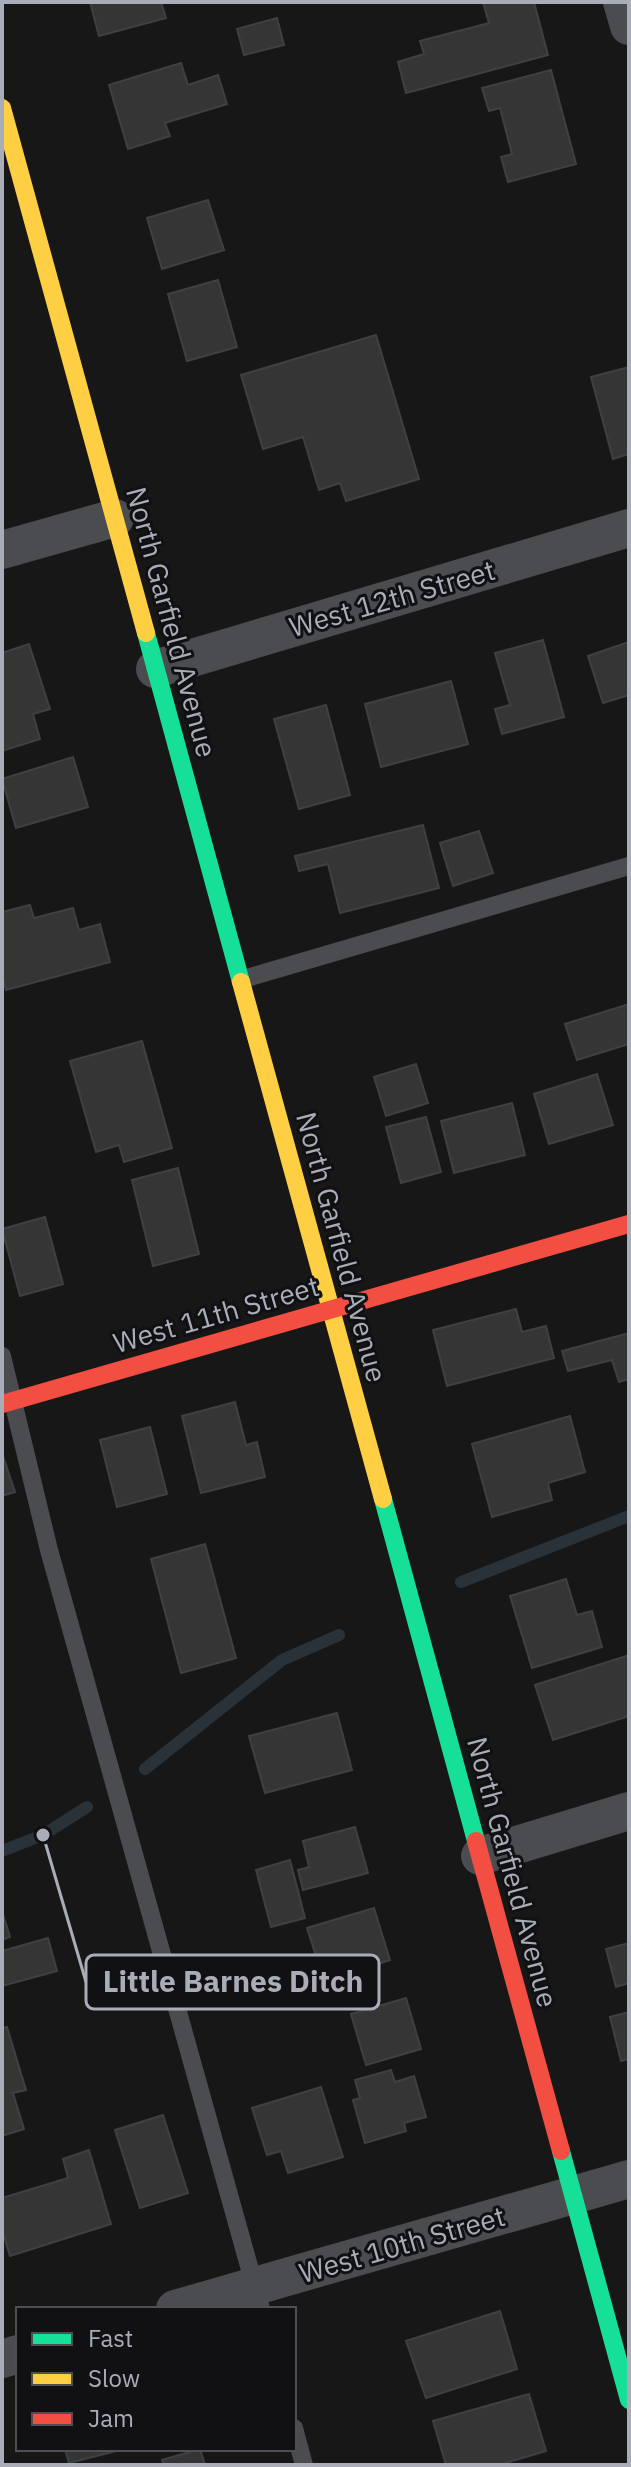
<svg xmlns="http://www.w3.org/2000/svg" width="631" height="2467" viewBox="0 0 631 2467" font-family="'IBM Plex Sans',sans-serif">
  <rect width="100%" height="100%" fill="#171717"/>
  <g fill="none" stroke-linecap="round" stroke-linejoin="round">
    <g stroke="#2a3239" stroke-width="12">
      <path d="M461,1582L629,1516"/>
      <path d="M145,1769L282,1660L339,1635"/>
      <path d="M2,1851L43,1835L87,1807"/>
    </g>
  </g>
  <g fill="#353536" stroke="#3f4043" stroke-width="2">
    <path d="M90,2H161L166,18L99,36Z"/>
    <path d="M483,2H534L548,55L406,93L398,62L424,54L420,41L489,23Z"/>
    <path d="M277,18L284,45L244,55L237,29Z"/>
    <path d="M181,63L188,85L218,75L227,104L165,123L170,136L128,149L109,85Z"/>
    <path d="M551,70L576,164L508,182L501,157L512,154L500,108L489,111L482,88Z"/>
    <path d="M208,200L224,250L162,269L147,218Z"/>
    <path d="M218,280L237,347L187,361L168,294Z"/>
    <path d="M376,335L419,479L346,501L340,483L319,490L303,437L263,449L241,375Z"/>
    <path d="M629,367V454L613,459L591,377Z"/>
    <path d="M543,640L564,717L502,734L495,709L510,705L495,653Z"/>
    <path d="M629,642V695L603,703L588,656Z"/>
    <path d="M29,644L50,709L33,714L40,739L2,751V653Z"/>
    <path d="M451,681L468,744L381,767L365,704Z"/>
    <path d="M326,705L350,795L299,809L274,719Z"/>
    <path d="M73,757L88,807L16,828L2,779Z"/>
    <path d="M423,825L439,888L340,913L328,864L299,871L295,856Z"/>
    <path d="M479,831L493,873L453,886L440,843Z"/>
    <path d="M30,905L34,918L73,908L79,930L100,924L110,962L6,990L2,974V912Z"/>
    <path d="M629,1004V1044L577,1060L565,1024Z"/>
    <path d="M142,1041L172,1148L124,1162L119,1145L96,1152L70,1061Z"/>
    <path d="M416,1064L428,1103L386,1116L374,1077Z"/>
    <path d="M597,1074L613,1125L549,1144L534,1094Z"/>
    <path d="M512,1103L525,1155L454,1173L441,1121Z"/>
    <path d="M426,1117L441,1172L401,1183L386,1127Z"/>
    <path d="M178,1168L199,1254L153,1266L132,1180Z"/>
    <path d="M45,1217L63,1284L20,1296L2,1229Z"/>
    <path d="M516,1309L522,1332L546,1326L554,1358L447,1386L433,1330Z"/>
    <path d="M629,1333V1379L619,1382L612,1360L568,1371L562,1351Z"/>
    <path d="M235,1402L246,1445L257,1442L265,1477L201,1493L182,1416Z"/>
    <path d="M570,1416L585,1472L548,1483L552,1500L492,1517L472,1444Z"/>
    <path d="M150,1427L167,1494L117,1507L100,1440Z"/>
    <path d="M2,1453L15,1492L2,1496Z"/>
    <path d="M205,1544L236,1658L181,1673L151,1559Z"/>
    <path d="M566,1579L577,1615L592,1611L602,1647L532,1668L510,1596Z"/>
    <path d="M629,1655V1716L553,1740L535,1685Z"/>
    <path d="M337,1713L352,1770L265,1793L249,1736Z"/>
    <path d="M355,1827L368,1873L303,1890L298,1870L309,1867L303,1841Z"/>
    <path d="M290,1860L305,1918L271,1927L256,1870Z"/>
    <path d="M374,1908L390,1960L324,1981L307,1928Z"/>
    <path d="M2,1911L10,1937L2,1940Z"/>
    <path d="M48,1938L57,1971L2,1986V1951Z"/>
    <path d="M629,1943V1983L616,1987L606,1949Z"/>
    <path d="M406,1998L421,2049L366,2065L351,2014Z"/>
    <path d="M629,2012V2059L621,2061L610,2017Z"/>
    <path d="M7,2027L26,2090L13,2093L24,2129L2,2136V2028Z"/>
    <path d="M391,2070L395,2082L414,2076L426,2117L404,2123L406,2131L365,2143L353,2100L360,2098L355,2080Z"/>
    <path d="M321,2087L343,2157L288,2173L281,2151L267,2155L252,2108Z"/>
    <path d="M163,2115L188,2193L140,2208L115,2130Z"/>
    <path d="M89,2150L111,2224L10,2256L2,2230V2198L68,2178L63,2159Z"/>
    <path d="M500,2311L517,2369L426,2398L406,2341Z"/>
    <path d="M529,2394L546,2451L499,2465H446L433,2421Z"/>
    <path d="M65,2449H124L69,2463Z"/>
    <path d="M200,2449L205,2465H164L162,2460Z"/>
  </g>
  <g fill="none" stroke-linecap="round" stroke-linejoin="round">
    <g stroke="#4b4c50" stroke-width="18">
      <path d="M240,980L629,866"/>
      <path d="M2,1356L49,1550L261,2309"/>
      <path d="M294,2428L304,2465"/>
    </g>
    <g stroke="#4b4c50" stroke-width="38">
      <path d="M622,2L629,26"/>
      <path d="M2,550L115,518"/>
      <path d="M155,669L629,528"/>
      <path d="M480,1856L629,1811"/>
      <path d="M175,2309L629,2179"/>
      <path d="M2,2359L18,2354"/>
    </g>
    <g stroke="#16e098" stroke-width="18">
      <path d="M146,633L241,982"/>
      <path d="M383,1499L476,1841"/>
      <path d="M561,2151L629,2400"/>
    </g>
    <g stroke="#ffcf43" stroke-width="18">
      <path d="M2,108L146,633"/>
      <path d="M241,982L383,1499"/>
    </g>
    <g stroke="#f24e42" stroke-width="18">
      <path d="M2,1404L629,1224"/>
      <path d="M476,1841L561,2151"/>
    </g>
  </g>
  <g text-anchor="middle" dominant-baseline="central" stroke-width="6" stroke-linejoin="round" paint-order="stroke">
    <g font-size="28" fill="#a8adb8" stroke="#111113">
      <text transform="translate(392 598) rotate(-16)">West 12th Street</text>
      <text transform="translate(172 622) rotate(75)">North Garfield Avenue</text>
      <text transform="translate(342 1247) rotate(75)">North Garfield Avenue</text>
      <text transform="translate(216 1314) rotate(-16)">West 11th Street</text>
      <text transform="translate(513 1872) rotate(75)">North Garfield Avenue</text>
      <text transform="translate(402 2244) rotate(-16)">West 10th Street</text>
    </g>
  </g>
  <path fill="none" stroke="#a8adb8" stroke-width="3" d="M43 1835L86 1982"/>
  <circle fill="#a8adb8" stroke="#111113" stroke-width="3" cx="43" cy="1835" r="8"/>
  <rect fill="#111113" stroke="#a8adb8" stroke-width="3" x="86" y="1955" width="293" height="54" rx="8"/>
  <g font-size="30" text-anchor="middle" font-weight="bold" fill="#a8adb8">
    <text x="233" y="1992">Little Barnes Ditch</text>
  </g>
  <rect width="631" height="2467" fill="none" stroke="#a8adb8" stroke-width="8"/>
  <rect x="16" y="2307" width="280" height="144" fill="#111113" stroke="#4d4f55" stroke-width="2"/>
  <rect x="32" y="2333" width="40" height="12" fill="#16e098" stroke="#4d4f55" stroke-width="2"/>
  <text x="88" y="2347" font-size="24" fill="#a8adb8">Fast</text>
  <rect x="32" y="2373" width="40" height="12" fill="#ffcf43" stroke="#4d4f55" stroke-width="2"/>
  <text x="88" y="2387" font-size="24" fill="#a8adb8">Slow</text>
  <rect x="32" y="2413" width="40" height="12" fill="#f24e42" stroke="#4d4f55" stroke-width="2"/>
  <text x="88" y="2427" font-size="24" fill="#a8adb8">Jam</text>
</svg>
